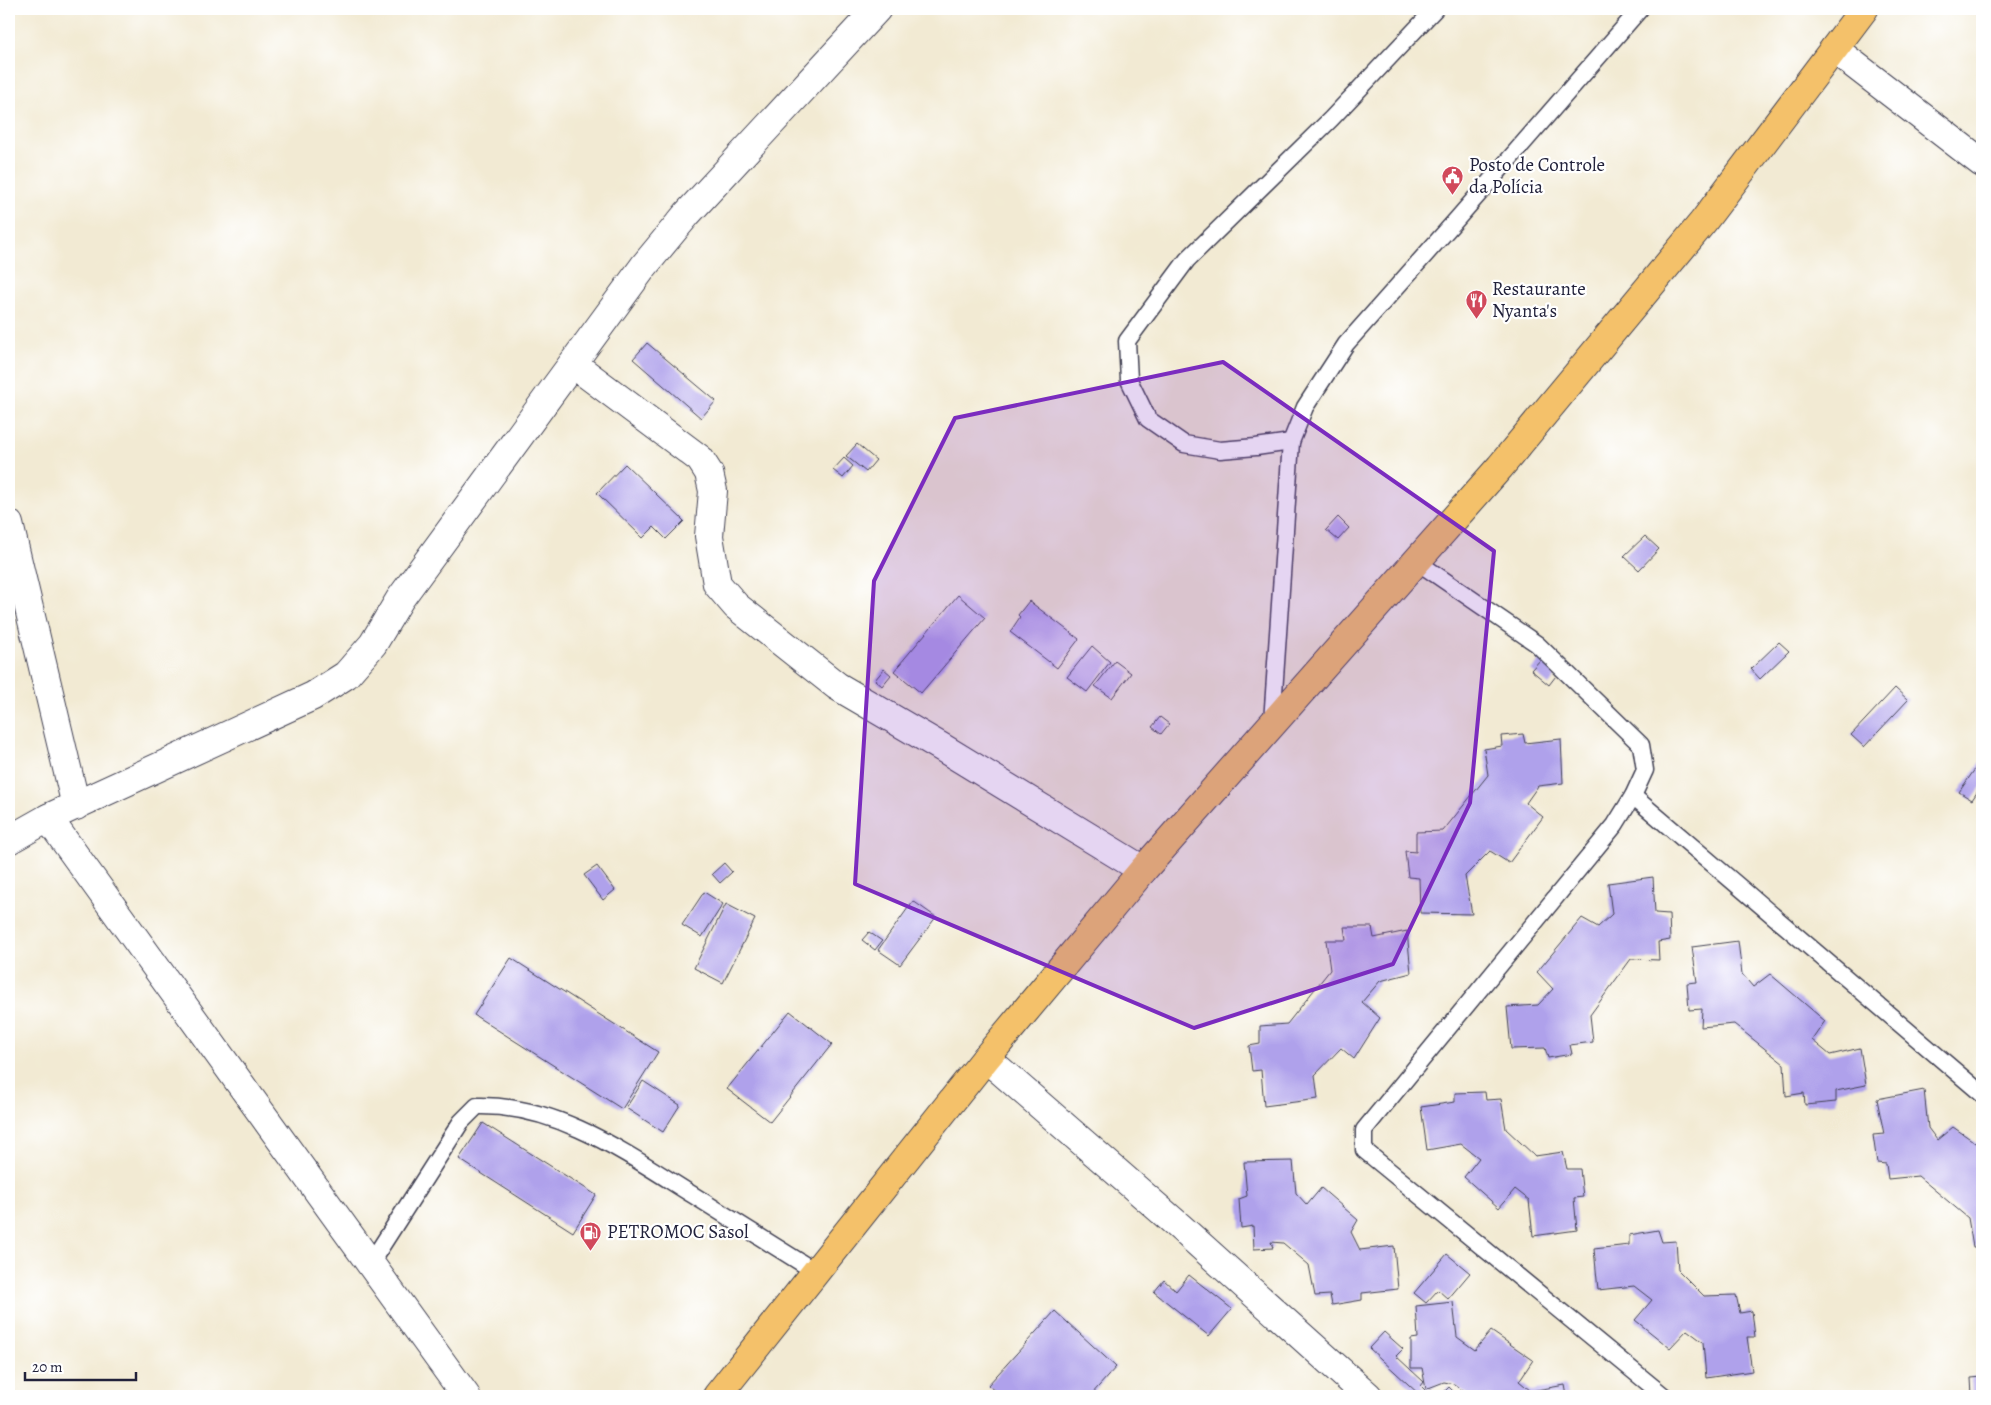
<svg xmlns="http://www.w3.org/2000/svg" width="1991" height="1405" viewBox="0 0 1991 1405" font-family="Alegreya,serif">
  <rect width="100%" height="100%" fill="#fff"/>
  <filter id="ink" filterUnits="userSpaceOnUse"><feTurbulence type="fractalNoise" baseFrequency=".02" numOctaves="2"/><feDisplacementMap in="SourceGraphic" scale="10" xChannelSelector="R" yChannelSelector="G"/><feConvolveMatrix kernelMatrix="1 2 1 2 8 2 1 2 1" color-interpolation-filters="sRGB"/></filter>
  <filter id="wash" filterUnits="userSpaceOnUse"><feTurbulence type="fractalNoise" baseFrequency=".0096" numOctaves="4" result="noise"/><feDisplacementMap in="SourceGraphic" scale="20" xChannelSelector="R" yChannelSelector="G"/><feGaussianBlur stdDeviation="1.12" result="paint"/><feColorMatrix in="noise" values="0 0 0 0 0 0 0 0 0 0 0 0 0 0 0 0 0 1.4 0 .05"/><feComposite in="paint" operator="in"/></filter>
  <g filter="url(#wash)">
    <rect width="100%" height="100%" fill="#f2ead3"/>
    <g id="blocks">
      <g fill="#afa1eb">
        <path d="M647,343L716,401L701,418L633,359Z"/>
        <path d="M857,444L876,460L866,472L846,456Z"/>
        <path d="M844,458L853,466L843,478L833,470Z"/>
        <path d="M625,464L684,521L666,539L654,527L643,538L597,493Z"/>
        <path d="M1338,517L1349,528L1338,540L1326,530Z"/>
        <path d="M1645,536L1659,549L1639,570L1624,556Z"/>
        <path d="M958,595L985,618L921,693L894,671Z"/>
        <path d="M1029,601L1079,639L1057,668L1010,632L1020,617L1018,615Z"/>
        <path d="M1779,642L1789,651L1760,679L1751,669Z"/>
        <path d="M1092,646L1110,662L1087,692L1067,677Z"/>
        <path d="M1542,658L1559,672L1549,685L1531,670Z"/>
        <path d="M1115,661L1131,673L1112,698L1095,686Z"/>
        <path d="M884,669L891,675L882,686L875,680Z"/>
        <path d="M1895,688L1908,700L1864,747L1851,735Z"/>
        <path d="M1160,717L1169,724L1161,734L1152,727Z"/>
        <path d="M1523,734L1525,743L1561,739L1563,783L1538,786L1526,803L1543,817L1509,863L1490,851L1465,876L1472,914L1420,913L1419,878L1408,877L1405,851L1416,852V832L1443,831L1488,775L1484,749L1502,746L1501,736Z"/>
        <path d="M1980,762L1982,764V785L1972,800L1959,792Z"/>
        <path d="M724,863L732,872L720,883L712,874Z"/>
        <path d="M597,866L615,890L603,900L584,875Z"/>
        <path d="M1653,877L1655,913L1669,914L1670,940L1658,942L1659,960L1631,959L1590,1015L1593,1042L1570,1045L1572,1054L1548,1058L1545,1048L1511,1049L1507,1007L1538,1005L1553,989L1537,972L1582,918L1598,927L1612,914L1608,883Z"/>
        <path d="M704,892L723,904L702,937L682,925Z"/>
        <path d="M913,901L936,917L900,965L878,950Z"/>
        <path d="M726,904L755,919L723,983L694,968Z"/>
        <path d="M1344,927H1372L1374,938L1407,931L1411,973L1380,981L1362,1002L1380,1018L1354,1059L1341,1048L1315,1075L1318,1099L1264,1106L1261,1070L1252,1071L1249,1046L1260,1044V1026L1287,1024L1330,970L1326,940H1346Z"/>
        <path d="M869,932L882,941L875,950L862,940Z"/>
        <path d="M1738,941L1742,974L1753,987L1770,974L1825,1021L1812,1040L1830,1055L1860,1048L1866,1085L1836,1091V1102L1805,1105L1804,1093L1786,1096L1784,1064L1734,1024L1701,1027L1702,1009L1689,1010L1687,983L1697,982L1692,947Z"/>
        <path d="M511,958L658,1052L622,1109L474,1015Z"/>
        <path d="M790,1011L832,1044L770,1122L727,1089Z"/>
        <path d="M643,1081L680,1105L663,1132L626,1108Z"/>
        <path d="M1924,1090L1928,1128L1937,1140L1953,1127L1982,1147V1247H1973L1968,1218L1918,1176L1888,1179L1886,1164L1877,1163L1873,1135L1884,1134L1877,1099Z"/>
        <path d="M1485,1092L1486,1100L1501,1099L1506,1129L1535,1156L1563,1152L1567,1169H1580L1583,1197L1574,1198L1577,1230L1533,1236L1529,1200L1515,1189L1499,1208L1464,1177L1479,1158L1461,1144L1427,1150L1421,1107L1455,1102V1093Z"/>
        <path d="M483,1123L596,1195L573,1232L459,1159Z"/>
        <path d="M1293,1161L1296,1193L1307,1205L1321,1188L1358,1220L1351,1232L1360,1250L1394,1246L1398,1289L1362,1293V1300L1332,1305L1330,1295L1315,1296L1309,1265L1283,1243L1271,1242L1273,1248L1254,1249L1253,1226L1241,1228L1239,1199L1247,1196L1244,1162Z"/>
        <path d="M1658,1230L1662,1242L1676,1241L1678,1270L1704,1296L1736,1295L1740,1313L1752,1311L1755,1337H1747L1752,1371L1706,1378L1703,1342L1687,1330L1670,1348L1635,1320L1652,1300L1634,1286L1598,1290L1594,1249L1629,1245V1235Z"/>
        <path d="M1447,1254L1470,1273L1448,1299L1438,1290L1426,1303L1414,1293Z"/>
        <path d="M1189,1275L1232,1309L1209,1336L1154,1292L1164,1280L1176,1291Z"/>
        <path d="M1453,1302L1457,1337L1475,1350L1491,1331L1533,1360L1519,1381L1531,1391L1565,1385L1567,1396H1470L1454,1384L1444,1382L1426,1389L1422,1368H1411V1339L1418,1338L1416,1306Z"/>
        <path d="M1055,1311L1116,1367L1090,1396H1000L988,1385Z"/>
        <path d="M1384,1332L1403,1349L1396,1356L1424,1382L1421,1386L1428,1393L1431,1390L1438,1396H1421L1369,1348Z"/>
        <path d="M1982,1377V1396H1972L1971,1378Z"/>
        <path d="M1449,1387L1458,1396H1440Z"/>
      </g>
    </g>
  </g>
  <g filter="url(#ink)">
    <use href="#blocks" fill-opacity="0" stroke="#414052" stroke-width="1"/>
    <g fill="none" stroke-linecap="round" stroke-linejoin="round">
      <defs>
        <g id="lane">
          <path d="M1291,442L1256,447L1220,450L1184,444L1148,419L1129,380L1127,341L1187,260L1331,119L1435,9"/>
          <path d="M1416,561L1537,644L1641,745L1645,770L1633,796L1615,825L1364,1130V1150L1664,1396"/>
          <path d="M1272,722L1291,442L1305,407L1346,344L1457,219L1640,9"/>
          <path d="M1633,796L1982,1094"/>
          <path d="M370,1264L461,1122L477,1106C558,1104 627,1154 693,1195C734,1221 775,1246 816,1272"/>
        </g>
        <g id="street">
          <path d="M1834,49L1982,163"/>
          <path d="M573,364L700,459L709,473L713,491L709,536L717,584L736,606L837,686L943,748L1143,870"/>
          <path d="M9,524L76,806"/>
          <path d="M48,818L466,1396"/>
          <path d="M9,840L48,818L313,696L346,675L373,644L400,599L644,266L687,214L877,9"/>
          <path d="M986,1058L1180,1227L1368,1396"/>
        </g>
        <path id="primary" d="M717,1396L986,1058L1143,870L1500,467L1703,222L1864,9"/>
      </defs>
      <use href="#lane" stroke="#414052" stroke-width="19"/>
      <use href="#street" stroke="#414052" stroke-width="30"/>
      <use href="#primary" stroke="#414052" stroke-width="30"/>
      <use href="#lane" stroke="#fff" stroke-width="16"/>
      <use href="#street" stroke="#fff" stroke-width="28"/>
      <use href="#primary" stroke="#f4c16a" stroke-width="28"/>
    </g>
  </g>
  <path fill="#7b2cbf" fill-opacity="0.2" stroke="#7b2cbf" stroke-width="4" stroke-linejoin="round" d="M1223,362L1494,551L1470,803L1393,964L1194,1028L855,884L874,581L955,418Z"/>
  <defs>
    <symbol id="civic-pin" viewBox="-11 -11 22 30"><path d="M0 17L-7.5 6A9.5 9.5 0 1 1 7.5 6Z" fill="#d1495b" stroke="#fff"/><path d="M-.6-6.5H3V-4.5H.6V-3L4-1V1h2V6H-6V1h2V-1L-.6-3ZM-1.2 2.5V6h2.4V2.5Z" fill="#fff"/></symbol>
    <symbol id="restaurant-pin" viewBox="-11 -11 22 30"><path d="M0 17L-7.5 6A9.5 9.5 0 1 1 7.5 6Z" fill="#d1495b" stroke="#fff"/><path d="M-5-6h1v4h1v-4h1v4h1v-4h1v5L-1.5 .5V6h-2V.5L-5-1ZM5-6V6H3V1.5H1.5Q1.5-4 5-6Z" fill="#fff"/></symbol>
    <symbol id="fuel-pin" viewBox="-11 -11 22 30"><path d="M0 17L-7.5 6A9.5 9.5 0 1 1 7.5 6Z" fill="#d1495b" stroke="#fff"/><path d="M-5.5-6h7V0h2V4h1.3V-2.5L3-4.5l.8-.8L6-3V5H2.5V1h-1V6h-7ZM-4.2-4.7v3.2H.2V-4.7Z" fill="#fff"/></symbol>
  </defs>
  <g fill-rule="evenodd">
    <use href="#civic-pin" x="1440" y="164" width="25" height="34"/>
    <use href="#restaurant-pin" x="1464" y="288" width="25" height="34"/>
    <use href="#fuel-pin" x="578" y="1220" width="25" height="34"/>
  </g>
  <g text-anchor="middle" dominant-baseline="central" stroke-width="4.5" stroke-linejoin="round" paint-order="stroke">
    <g font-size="19" fill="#22223b" stroke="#fff" text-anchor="start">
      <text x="1469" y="165">Posto de Controle<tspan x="1469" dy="22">da Polícia</tspan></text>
      <text x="1492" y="289">Restaurante<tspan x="1492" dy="22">Nyanta's</tspan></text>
      <text x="607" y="1232">PETROMOC Sasol</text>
    </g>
  </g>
  <rect width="1991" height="1405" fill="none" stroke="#fff" stroke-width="30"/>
  <path d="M25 1372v8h111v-8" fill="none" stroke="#22223b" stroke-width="2.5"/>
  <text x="32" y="1372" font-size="15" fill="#22223b" stroke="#ffffff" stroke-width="4" paint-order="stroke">20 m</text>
</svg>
